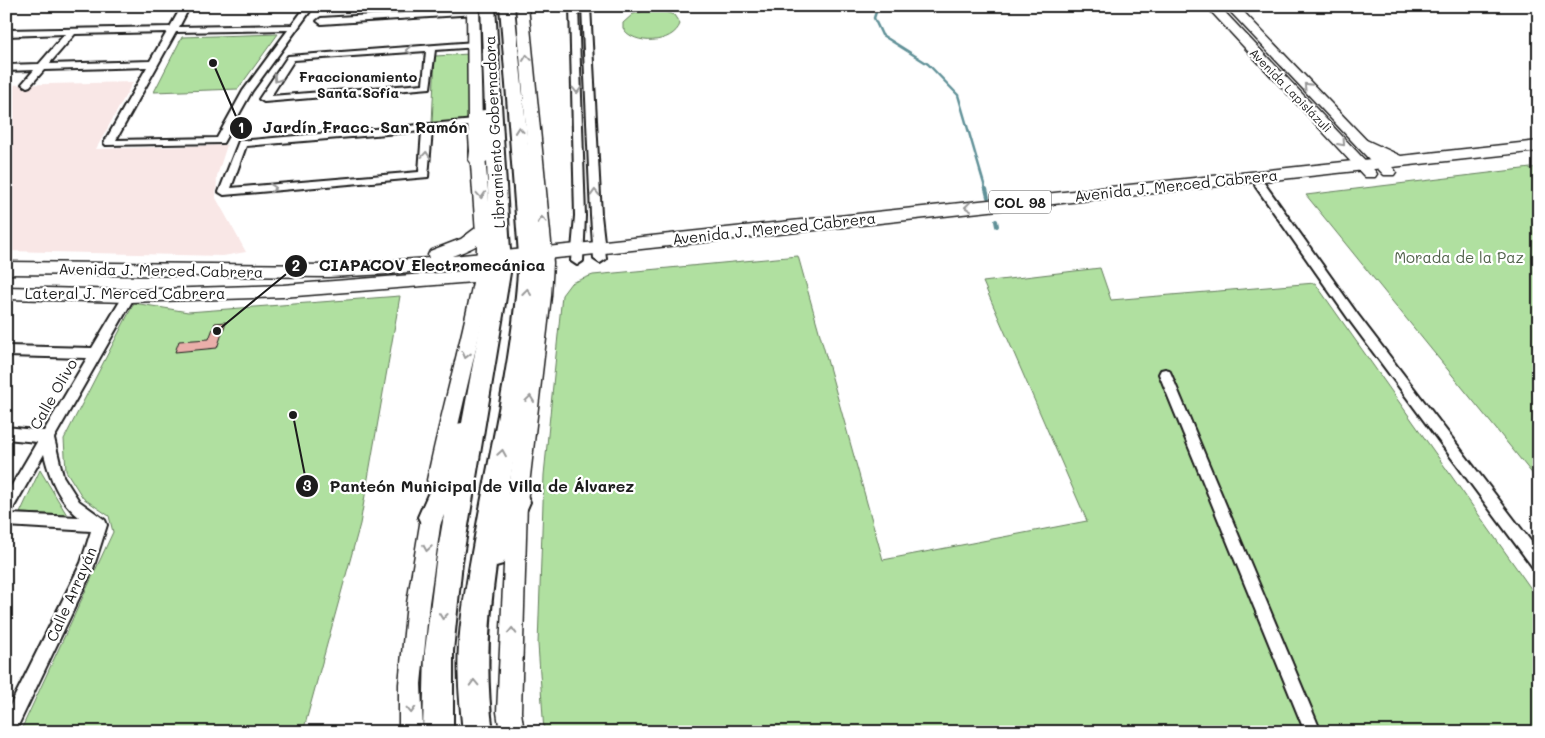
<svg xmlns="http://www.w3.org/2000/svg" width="1545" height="738" viewBox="0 0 1545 738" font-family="Mali,sans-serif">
  <rect width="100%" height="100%" fill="#fff"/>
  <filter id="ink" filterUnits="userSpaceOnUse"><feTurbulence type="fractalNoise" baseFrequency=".02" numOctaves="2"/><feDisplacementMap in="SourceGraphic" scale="10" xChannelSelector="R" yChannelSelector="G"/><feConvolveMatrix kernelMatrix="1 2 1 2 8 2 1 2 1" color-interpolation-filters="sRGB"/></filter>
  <g filter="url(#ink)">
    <path fill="#f9e7e6" d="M133,82L96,149L227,145L217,176L216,198L246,252L223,256L6,251V85Z"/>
    <g fill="#b0e0a0" stroke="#667e5e">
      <path d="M644,6H659L660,10L674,15L680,24C673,44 633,46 623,28V23L633,14L644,11Z"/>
      <path d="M278,34L238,89L154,92L182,37Z"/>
      <path d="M469,54L471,121L432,124L435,56Z"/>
      <path d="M1539,167V482L1306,195Z"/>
      <path d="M798,256L883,560L1087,521L983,282L1100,268L1111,300L1315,283L1539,600V732H544L538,644L544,475L562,295L571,283L593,275Z"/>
      <path d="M400,296L360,524L303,732H20L113,532L109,516L83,498L66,471L64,439L134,303L188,312Z"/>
      <path d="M40,470L67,515L20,513Z"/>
    </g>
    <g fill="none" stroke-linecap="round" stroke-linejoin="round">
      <path stroke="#619198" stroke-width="2.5" d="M878,6L874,18L882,35L928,64L958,95L986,191"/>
      <g stroke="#619198" stroke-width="4">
        <path d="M986,189L988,197"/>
        <path d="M996,221L997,226"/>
      </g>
    </g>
    <path fill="#eaafaa" stroke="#1c1c1c" d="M226,322L217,348L175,352L179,341L209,339L215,323Z"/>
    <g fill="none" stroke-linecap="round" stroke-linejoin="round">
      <defs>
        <g id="street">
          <path d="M182,6H190L179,27L292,25L306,6H314L252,91L223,143L106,145L104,143L147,67L44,70L30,86L27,87L22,84L34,70L6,71V65L39,64L65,34L6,36V30L170,27ZM288,30L243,91L217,138L116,140L176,32ZM167,32L150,61L49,64L75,34Z"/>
          <path d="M570,6H578L585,216L583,261L577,265L571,261L575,216Z"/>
          <path d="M582,6H590L601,215L606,259L600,263L594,259L591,215Z"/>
          <path d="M473,9L477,12L476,14L321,24L317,21L321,18Z"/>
          <path d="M475,42L478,43V47L435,50L430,88L264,102L259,99L288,56ZM426,51L423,84L271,96L294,60Z"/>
          <path d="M475,120L480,123L478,125L432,130L428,177L224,195L219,192L239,141ZM422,131L419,172L231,188L246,146Z"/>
          <path d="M1260,182L1264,183L1358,315L1539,552V571L1534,569L1350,321L1256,187L1255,185L1256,183Z"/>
          <path d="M129,292L135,296L54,438L63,476L79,501L105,520L107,525L93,569L15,732H6V714L81,563L91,531L6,526V495L37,442L6,439V427L44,431L87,358L6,356V346L92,348L125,293ZM44,454C50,479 59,501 79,517L8,514L11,512Z"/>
          <path d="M1165,369L1169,370L1171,374L1321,732H1305L1159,374L1161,370Z"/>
        </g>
        <g id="secondary">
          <path d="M467,6H479L482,123L493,247L492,268L479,335L444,486L437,488L430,486L427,480C441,413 460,348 473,282L283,297L129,302L6,299V287L129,290L283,285L476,270L477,247L468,123Z"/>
          <path d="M516,6H528L553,263L551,296L527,502L521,712L524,732H500L497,712L507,502L535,296L537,263Z"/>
          <path d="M1206,6H1219L1375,171L1377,174L1375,177H1365Z"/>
          <path d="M1225,6H1238L1394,169L1396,172L1394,175H1384Z"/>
          <path d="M433,497L440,500L443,506L429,603L421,684L423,732H399V684L407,603L423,506L426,500Z"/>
        </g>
        <path id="primary" d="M1364,139L1401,156L1539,141V151L577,256L388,274L328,277L6,274V262L328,265L429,258L428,255L430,251L461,239L477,227L483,225L489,227L491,231C483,245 466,251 452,256L577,244L1381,158L1359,147L1357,144L1359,141Z"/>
        <g id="highway">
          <path d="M481,6H495L511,267L462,562L453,651V732H423L425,651L436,562L444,515L440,525L431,528L422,525L418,517L436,476L451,425L462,423L491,267L487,161L484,164L478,166L472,164L469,160L474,115L477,111L485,110Z"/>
          <path d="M500,6H514L539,255C537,335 520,416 508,495L517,491L526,494L530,502L503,564L496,566C488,622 485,676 493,732H463C460,704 457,673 459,645C462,604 470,564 477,525C493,436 515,345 519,255Z"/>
        </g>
      </defs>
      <use href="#street" stroke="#1c1c1c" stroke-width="4"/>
      <use href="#secondary" stroke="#1c1c1c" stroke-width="3"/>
      <use href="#primary" stroke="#1c1c1c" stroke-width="3"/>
      <use href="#highway" stroke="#1c1c1c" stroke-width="4"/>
      <use href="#street" fill="#fff" fill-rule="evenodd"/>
      <use href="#secondary" fill="#fff" fill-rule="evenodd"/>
      <use href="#primary" fill="#fff" fill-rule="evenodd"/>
      <use href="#highway" fill="#fff" fill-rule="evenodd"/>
    </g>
    <defs><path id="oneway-chevron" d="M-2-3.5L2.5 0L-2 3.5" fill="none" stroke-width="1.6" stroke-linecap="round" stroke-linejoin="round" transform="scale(1.25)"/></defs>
    <g stroke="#999">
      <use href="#oneway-chevron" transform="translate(409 50) rotate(176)"/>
      <use href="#oneway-chevron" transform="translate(527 58) rotate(-96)"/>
      <use href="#oneway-chevron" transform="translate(277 79) rotate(123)"/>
      <use href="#oneway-chevron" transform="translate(1307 86) rotate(-134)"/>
      <use href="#oneway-chevron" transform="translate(577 90) rotate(89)"/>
      <use href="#oneway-chevron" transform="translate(519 130) rotate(-95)"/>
      <use href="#oneway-chevron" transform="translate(1342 143) rotate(48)"/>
      <use href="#oneway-chevron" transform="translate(426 155) rotate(-86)"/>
      <use href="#oneway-chevron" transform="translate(273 188) rotate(-5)"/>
      <use href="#oneway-chevron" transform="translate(595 193) rotate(-92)"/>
      <use href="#oneway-chevron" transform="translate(481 195) rotate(86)"/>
      <use href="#oneway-chevron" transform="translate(968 207) rotate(174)"/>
      <use href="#oneway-chevron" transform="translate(542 220) rotate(-95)"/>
      <use href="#oneway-chevron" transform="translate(527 292) rotate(-83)"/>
      <use href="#oneway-chevron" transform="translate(466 355) rotate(104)"/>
      <use href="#oneway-chevron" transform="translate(530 399) rotate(-83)"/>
      <use href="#oneway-chevron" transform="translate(502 453) rotate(-81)"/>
      <use href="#oneway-chevron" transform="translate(427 548) rotate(99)"/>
      <use href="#oneway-chevron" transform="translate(443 616) rotate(96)"/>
      <use href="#oneway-chevron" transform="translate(512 631) rotate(-88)"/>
      <use href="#oneway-chevron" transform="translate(474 683) rotate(-92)"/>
      <use href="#oneway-chevron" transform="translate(411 710) rotate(88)"/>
    </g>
  </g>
  <g text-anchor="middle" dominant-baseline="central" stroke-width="4.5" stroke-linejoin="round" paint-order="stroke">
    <g font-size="12" fill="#1c1c1c" stroke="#fff">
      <text transform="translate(1291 90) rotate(46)">Avenida Lapislázuli</text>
    </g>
    <g font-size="14" font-weight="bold" fill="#1c1c1c" stroke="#fff">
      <text x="358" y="76">Fraccionamiento<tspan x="358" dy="16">Santa Sofía</tspan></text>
    </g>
    <rect fill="#fff" stroke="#606060" stroke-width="1" x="989" y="190.5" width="62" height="23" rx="4"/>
    <g font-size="14" font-weight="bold" fill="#1c1c1c">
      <text x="1020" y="202">COL 98</text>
    </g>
    <g font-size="15" fill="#1c1c1c" stroke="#fff">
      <text transform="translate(494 132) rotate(-93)">Libramiento Gobernadora</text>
      <text transform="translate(1176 185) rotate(-6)">Avenida J. Merced Cabrera</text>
      <text transform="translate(774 228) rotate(-6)">Avenida J. Merced Cabrera</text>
      <text transform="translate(161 270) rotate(1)">Avenida J. Merced Cabrera</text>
      <text x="125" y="293">Lateral J. Merced Cabrera</text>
      <text transform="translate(53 394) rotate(-60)">Calle Olivo</text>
      <text transform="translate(71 594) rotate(-66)">Calle Arrayán</text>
    </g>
    <g font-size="15" fill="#50614a" stroke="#fff">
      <text x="1459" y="257">Morada de la Paz</text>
    </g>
  </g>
  <path fill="none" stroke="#1c1c1c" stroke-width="2" d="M213 63L241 128M217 331L296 266M293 415L307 486"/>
  <g fill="#1c1c1c" stroke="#fff" stroke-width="2">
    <circle cx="213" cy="63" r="5"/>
    <circle cx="217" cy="331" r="5"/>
    <circle cx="293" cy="415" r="5"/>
    <circle cx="241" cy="128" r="12"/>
    <circle cx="296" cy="266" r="12"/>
    <circle cx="307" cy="486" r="12"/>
  </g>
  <g font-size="15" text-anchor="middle" font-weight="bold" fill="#fff">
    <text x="241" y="133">1</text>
    <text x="296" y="271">2</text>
    <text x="307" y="491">3</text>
  </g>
  <g font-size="16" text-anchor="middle" font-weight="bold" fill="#1c1c1c" stroke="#fff" stroke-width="4.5" stroke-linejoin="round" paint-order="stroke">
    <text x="365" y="133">Jardín Fracc. San Ramón</text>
    <text x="432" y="271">CIAPACOV Electromecánica</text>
    <text x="482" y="492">Panteón Municipal de Villa de Álvarez</text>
  </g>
  <rect width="1545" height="738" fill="none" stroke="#fff" stroke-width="25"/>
  <rect x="12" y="12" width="1520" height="713" fill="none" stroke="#1c1c1c" stroke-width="2" filter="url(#ink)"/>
</svg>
